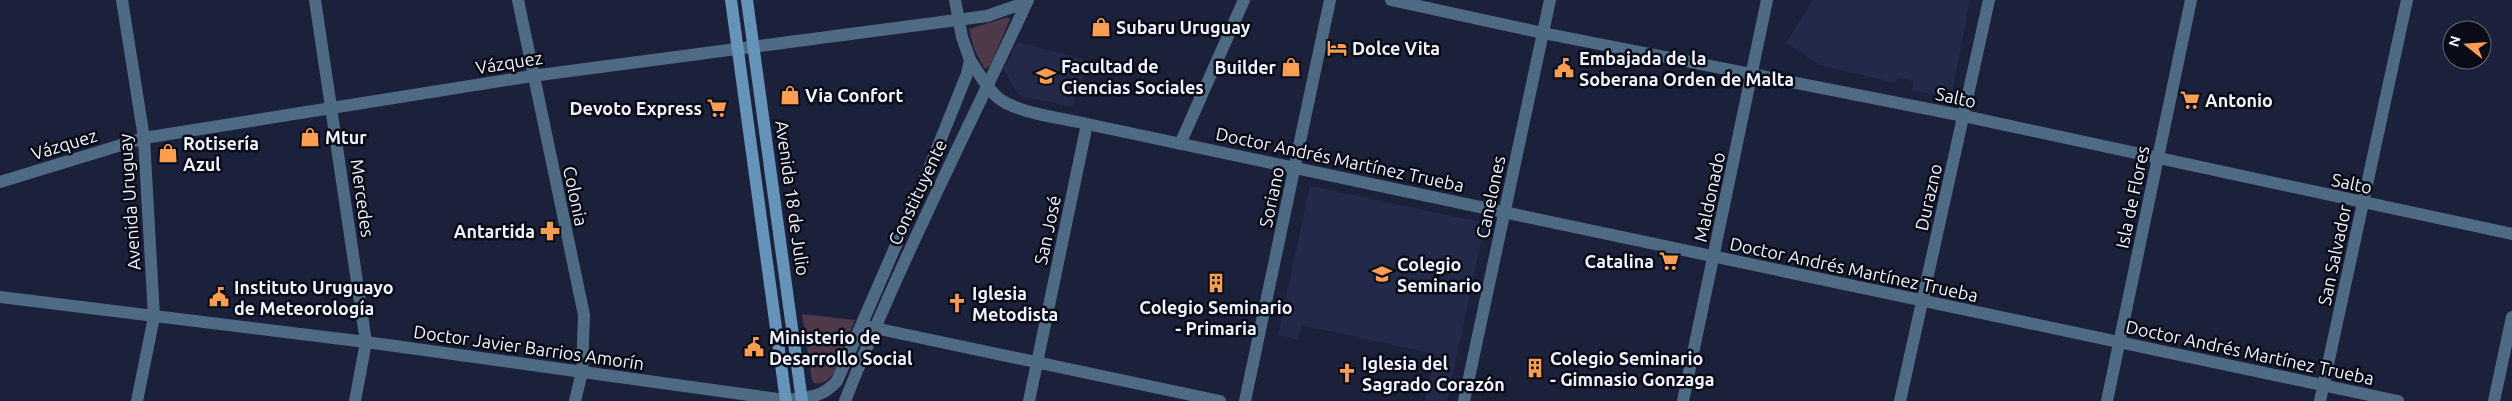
<svg xmlns="http://www.w3.org/2000/svg" width="2512" height="401" viewBox="0 0 2512 401" font-family="Ubuntu,sans-serif">
  <rect width="100%" height="100%" fill="#1c213b"/>
  <g fill="#232a49">
    <path d="M1813,0H1970L1951,98L1912,90L1914,81L1897,78L1896,83L1820,65L1786,43Z"/>
    <path d="M1017,42L1090,61L1072,107L1018,95L1004,70Z"/>
    <path d="M1310,186L1485,223L1447,401H1425L1435,354L1301,325L1298,340L1278,335Z"/>
  </g>
  <g fill="#4d394a">
    <path d="M1008,17L1010,19L990,66L985,69L974,49L969,29Z"/>
    <path d="M802,314L855,320L833,374C828,381 822,385 814,383L812,380Z"/>
  </g>
  <g fill="none" stroke-linecap="round" stroke-linejoin="round">
    <g stroke="#4f6b83" stroke-width="12">
      <path d="M315,0L366,342L355,401"/>
      <path d="M518,0L584,315L582,372L575,401"/>
      <path d="M1391,0L1543,33L1964,116L2512,234"/>
      <path d="M970,60C979,73 988,91 1001,100C1022,114 1062,118 1087,124L2398,401"/>
      <path d="M1180,144L1244,0"/>
      <path d="M0,182L144,138L532,76L987,16L1027,2"/>
      <path d="M0,297L366,342L785,400"/>
      <path d="M865,326L1220,401"/>
      <path d="M1029,401L1087,124"/>
      <path d="M1245,401L1330,0"/>
      <path d="M1900,401L1989,0"/>
      <path d="M2107,401L2191,0"/>
      <path d="M2320,401L2407,0"/>
    </g>
    <g stroke="#4f6b83" stroke-width="12">
      <path d="M122,0L144,138L154,317L137,401"/>
      <path d="M785,400C807,398 822,398 837,381L926,176L967,74L970,60L962,37L955,0"/>
      <path d="M845,401C899,264 966,133 1028,0"/>
      <path d="M1464,401L1550,0"/>
      <path d="M1683,401L1767,0"/>
      <path d="M2494,401L2512,317"/>
    </g>
    <g stroke="#6693ba" stroke-width="12">
      <path d="M731,0L786,401"/>
      <path d="M747,0L802,401"/>
    </g>
  </g>
  <defs>
    <symbol id="shop-bare" viewBox="-9 -9 18 18"><path d="M-5-2.5h2.3a2.7 3.5 0 0 1 5.4 0H5L5.5 6h-11ZM-1.5-2.5h3a1.5 2.3 0 0 0-3 0Z" fill="#fb9e51" stroke="#090c17" stroke-width="2.5" paint-order="stroke"/></symbol>
    <symbol id="hotel-bare" viewBox="-9 -9 18 18"><path d="M-6-4.5h1.5V1H6V5H4.5V3h-9V5H-6ZM-4 0a1.8 1.8 0 1 1 3.6 0ZM.5 0V-2.5h3Q6-2.5 6 0Z" fill="#fb9e51" stroke="#090c17" stroke-width="2.5" paint-order="stroke"/></symbol>
    <symbol id="civic-bare" viewBox="-9 -9 18 18"><path d="M-.6-6.5H3V-4.5H.6V-3L4-1V1h2V6H-6V1h2V-1L-.6-3ZM-1.2 2.5V6h2.4V2.5Z" fill="#fb9e51" stroke="#090c17" stroke-width="2.5" paint-order="stroke"/></symbol>
    <symbol id="university-bare" viewBox="-9 -9 18 18"><path d="M0-5L7-2L0 1L-7-2ZM-4 1L0 2.5L4 1V4Q0 6-4 4Z" fill="#fb9e51" stroke="#090c17" stroke-width="2.5" paint-order="stroke"/></symbol>
    <symbol id="supermarket-bare" viewBox="-9 -9 18 18"><path d="M-6-5.5h2.5l.6 2H6L4.5 2H-2.5L-4.4-4H-6ZM-1.5 3.2a1.3 1.3 0 1 0 .1 0ZM3 3.2a1.3 1.3 0 1 0 .1 0Z" fill="#fb9e51" stroke="#090c17" stroke-width="2.5" paint-order="stroke"/></symbol>
    <symbol id="pharmacy-bare" viewBox="-9 -9 18 18"><path d="M-2-6h4v4h4v4h-4v4h-4v-4h-4v-4h4Z" fill="#fb9e51" stroke="#090c17" stroke-width="2.5" paint-order="stroke"/></symbol>
    <symbol id="school-bare" viewBox="-9 -9 18 18"><path d="M0-5L7-2L0 1L-7-2ZM-4 1L0 2.5L4 1V4Q0 6-4 4Z" fill="#fb9e51" stroke="#090c17" stroke-width="2.5" paint-order="stroke"/></symbol>
    <symbol id="building-bare" viewBox="-9 -9 18 18"><path d="M-4-6H4V6H1V3H-1V6H-4ZM-2.5-4.3h1.7v1.8h-1.7ZM.8-4.3h1.7v1.8H.8ZM-2.5-1h1.7V.8h-1.7ZM.8-1h1.7V.8H.8Z" fill="#fb9e51" stroke="#090c17" stroke-width="2.5" paint-order="stroke"/></symbol>
    <symbol id="church-bare" viewBox="-9 -9 18 18"><path d="M-1.2-6h2.4v3.5h3.3v2.4h-3.3V6h-2.4V-.1h-3.3v-2.4h3.3Z" fill="#fb9e51" stroke="#090c17" stroke-width="2.5" paint-order="stroke"/></symbol>
  </defs>
  <g fill-rule="evenodd">
    <use href="#shop-bare" x="1087" y="13" width="28" height="28"/>
    <use href="#hotel-bare" x="1323" y="34" width="28" height="28"/>
    <use href="#shop-bare" x="1277" y="53" width="28" height="28"/>
    <use href="#civic-bare" x="1550" y="54" width="28" height="28"/>
    <use href="#university-bare" x="1032" y="62" width="28" height="28"/>
    <use href="#shop-bare" x="776" y="81" width="28" height="28"/>
    <use href="#supermarket-bare" x="2176" y="86" width="28" height="28"/>
    <use href="#supermarket-bare" x="703" y="94" width="28" height="28"/>
    <use href="#shop-bare" x="296" y="123" width="28" height="28"/>
    <use href="#shop-bare" x="154" y="139" width="28" height="28"/>
    <use href="#pharmacy-bare" x="536" y="217" width="28" height="28"/>
    <use href="#supermarket-bare" x="1655" y="247" width="28" height="28"/>
    <use href="#school-bare" x="1368" y="260" width="28" height="28"/>
    <use href="#building-bare" x="1202" y="269" width="28" height="28"/>
    <use href="#civic-bare" x="205" y="283" width="28" height="28"/>
    <use href="#church-bare" x="943" y="289" width="28" height="28"/>
    <use href="#civic-bare" x="740" y="333" width="28" height="28"/>
    <use href="#building-bare" x="1521" y="354" width="28" height="28"/>
    <use href="#church-bare" x="1333" y="359" width="28" height="28"/>
  </g>
  <g text-anchor="middle" dominant-baseline="central" stroke-width="5" stroke-linejoin="round" paint-order="stroke">
    <g font-size="18" font-weight="bold" fill="#f0f3fe" stroke="#090c17" text-anchor="start">
      <text x="1116" y="27">Subaru Uruguay</text>
      <text x="1352" y="48">Dolce Vita</text>
      <text x="1579" y="58">Embajada de la<tspan x="1579" dy="21">Soberana Orden de Malta</tspan></text>
      <text x="1061" y="66">Facultad de<tspan x="1061" dy="21">Ciencias Sociales</tspan></text>
      <text x="1276" y="67" text-anchor="end">Builder</text>
      <text x="805" y="95">Via Confort</text>
      <text x="2205" y="100">Antonio</text>
      <text x="702" y="108" text-anchor="end">Devoto Express</text>
      <text x="325" y="137">Mtur</text>
      <text x="183" y="143">Rotisería<tspan x="183" dy="21">Azul</tspan></text>
      <text x="535" y="231" text-anchor="end">Antartida</text>
      <text x="1654" y="261" text-anchor="end">Catalina</text>
      <text x="1397" y="264">Colegio<tspan x="1397" dy="21">Seminario</tspan></text>
      <text x="234" y="287">Instituto Uruguayo<tspan x="234" dy="21">de Meteorología</tspan></text>
      <text x="972" y="293">Iglesia<tspan x="972" dy="21">Metodista</tspan></text>
      <text x="1216" y="307" text-anchor="middle">Colegio Seminario<tspan x="1216" dy="21">- Primaria</tspan></text>
      <text x="769" y="337">Ministerio de<tspan x="769" dy="21">Desarrollo Social</tspan></text>
      <text x="1550" y="358">Colegio Seminario<tspan x="1550" dy="21">- Gimnasio Gonzaga</tspan></text>
      <text x="1362" y="363">Iglesia del<tspan x="1362" dy="21">Sagrado Corazón</tspan></text>
    </g>
    <g font-size="18" fill="#f0f3fe" stroke="#090c17">
      <text transform="translate(509 62) rotate(-9)">Vázquez</text>
      <text transform="translate(1956 97) rotate(12)">Salto</text>
      <text transform="translate(64 144) rotate(-17)">Vázquez</text>
      <text transform="translate(1340 159) rotate(12)">Doctor Andrés Martínez Trueba</text>
      <text transform="translate(2352 183) rotate(12)">Salto</text>
      <text transform="translate(917 192) rotate(-65)">Constituyente</text>
      <text transform="translate(576 196) rotate(78)">Colonia</text>
      <text transform="translate(1271 197) rotate(-78)">Soriano</text>
      <text transform="translate(1490 197) rotate(-78)">Canelones</text>
      <text transform="translate(1709 197) rotate(-78)">Maldonado</text>
      <text transform="translate(1928 197) rotate(-77)">Durazno</text>
      <text transform="translate(2132 197) rotate(-78)">Isla de Flores</text>
      <text transform="translate(363 198) rotate(82)">Mercedes</text>
      <text transform="translate(793 198) rotate(82)">Avenida 18 de Julio</text>
      <text transform="translate(129 202) rotate(-94)">Avenida Uruguay</text>
      <text transform="translate(1047 230) rotate(-78)">San José</text>
      <text transform="translate(2334 255) rotate(-78)">San Salvador</text>
      <text transform="translate(1854 269) rotate(12)">Doctor Andrés Martínez Trueba</text>
      <text transform="translate(529 347) rotate(8)">Doctor Javier Barrios Amorín</text>
      <text transform="translate(2250 352) rotate(12)">Doctor Andrés Martínez Trueba</text>
    </g>
  </g>
  <g transform="translate(2467 45) rotate(287)"><circle r="24" fill="#090c17" stroke="#656873"/>
  <path d="M0-4L9 19L0 12L-9 19Z" fill="#fb9e51"/>
  <text y="-8" font-size="14" font-weight="bold" text-anchor="middle" fill="#f0f3fe">N</text>
  </g>
</svg>
